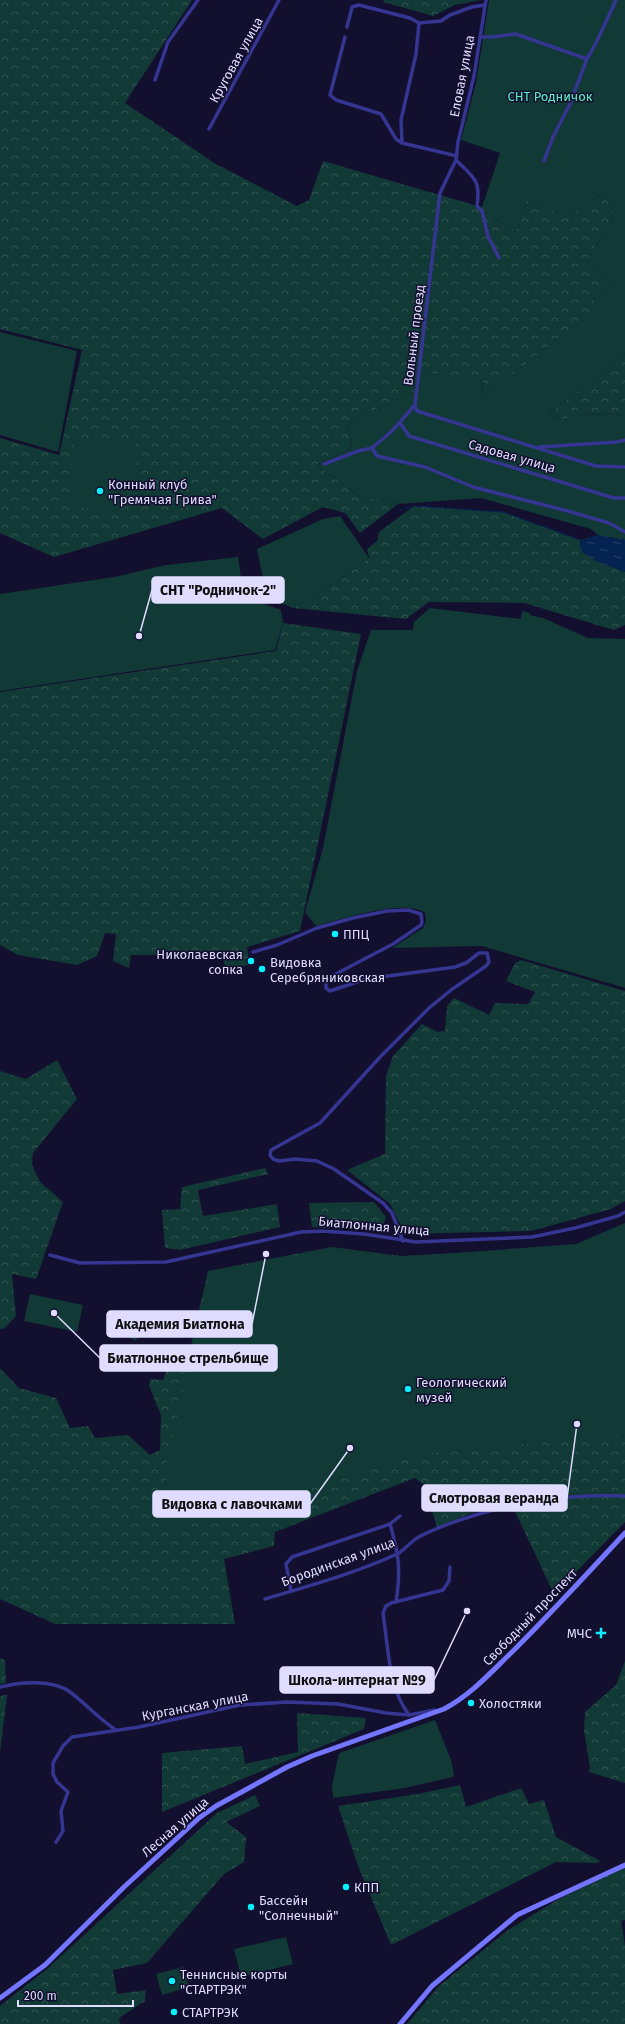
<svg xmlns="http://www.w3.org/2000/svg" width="625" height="2024" viewBox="0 0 625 2024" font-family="'Fira Sans',sans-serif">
  <defs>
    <pattern id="forest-crowns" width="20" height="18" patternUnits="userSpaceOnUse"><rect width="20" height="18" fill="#113936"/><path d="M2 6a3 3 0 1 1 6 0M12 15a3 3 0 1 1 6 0" fill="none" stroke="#335554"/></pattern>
    <pattern id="water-ripples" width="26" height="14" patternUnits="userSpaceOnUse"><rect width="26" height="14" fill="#052351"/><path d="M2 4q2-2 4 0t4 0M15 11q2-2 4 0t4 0" fill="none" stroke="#29426b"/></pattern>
  </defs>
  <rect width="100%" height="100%" fill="#130f2e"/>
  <g fill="url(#forest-crowns)">
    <path d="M0,0H192L125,103L216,164L297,206L309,200L323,161L474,205L516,232L527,199L566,217L600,195L606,199L613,208L612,222L586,261L612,287L608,292L603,288L602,307L482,397L483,382L415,370L414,392L347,423L352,448L317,465L357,495L398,504L360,533L345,513L323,507L263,539L222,508L54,557L0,533V438L59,455L82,350L0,329Z"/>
    <path d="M384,0H481L455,5L433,16L383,2Z"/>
    <path d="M625,353V414L577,415L563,420L548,415Z"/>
    <path d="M414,506L503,512L580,540L581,551L596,561L625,572V625L614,630L524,603L429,602L406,619L293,608L342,578L369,558L367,549L377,541L379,532Z"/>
    <path d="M283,623L361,634L300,931L247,947L249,965L226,969L220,950L181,955H131L129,968L113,961L116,934L105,933L97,956L77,965L18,955L0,945V692L276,651Z"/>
    <path d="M521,960L625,991V1201L611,1209L531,1231L405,1234L390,1204L347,1170L385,1154L386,1076L393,1056L422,1024L438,1032L445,1031L447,1006L454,998L489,1015L495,1003L528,1004L535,992L506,981L515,963Z"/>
    <path d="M57,1060L77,1099L33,1153L32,1165L40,1182L63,1202L36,1279L12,1274L16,1316L5,1328L0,1329V1071L26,1079Z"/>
    <path d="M265,1168L268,1174L198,1190L203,1216L277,1204L280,1227L180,1250L165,1248L162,1210L180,1209L182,1187Z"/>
    <path d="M374,1202L386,1217L384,1223L370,1230L312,1227L309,1203Z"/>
    <path d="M625,1226V1522L577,1571L553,1592L512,1505L471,1513L437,1527L424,1485L415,1478L275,1532L274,1546L224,1559L235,1624H55L0,1599V1368L19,1388L56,1398L70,1428L88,1426L95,1438L128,1435L150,1455L160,1450L161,1415L149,1386L150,1379L163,1380L169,1362L189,1354L208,1271L332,1247L401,1256L575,1247Z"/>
    <path d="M0,1658L5,1660L6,1683L0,1684Z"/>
    <path d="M625,1661V1783L589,1772L590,1767L584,1731L585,1712L616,1685Z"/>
    <path d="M7,1695L0,1753V1696Z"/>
    <path d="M297,1713L366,1718L364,1729L162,1812V1753L242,1746L245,1764L298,1752Z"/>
    <path d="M460,1785L466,1807L521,1788L529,1804L544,1800L556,1837L600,1861L597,1863L556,1862L391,1945L358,1866L338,1806L418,1794Z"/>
    <path d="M255,1795L260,1806L226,1822L246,1837L244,1862L224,1874L147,1963L113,1970L117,1994L146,1990L145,2001L119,2018L120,2024H0V2006L47,1969L217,1813Z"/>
    <path d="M625,1867V1920L621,1921L625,1946V2024H407L439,1986L508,1930L559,1899Z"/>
  </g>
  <g fill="#113936">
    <path d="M489,0H625V353L548,415L563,420L576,415L625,414V540L598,535L591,529L481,498L398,504L357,495L317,465L352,448L347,423L414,392L415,370L483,381L482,397L601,307L593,300L603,288L608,292L612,287L586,261L612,222L613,208L606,199L600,195L566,217L527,199L516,232L474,205L482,207L500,153L461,140L476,83Z"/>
    <path d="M0,332L77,351L58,452L0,435Z"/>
    <path d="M73,440L135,441L138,476L117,503L104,512L71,505Z"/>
    <path d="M340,516L369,558L342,578L293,608L281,603L264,584L257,549L323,519Z"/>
    <path d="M238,557L244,600L264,604L281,610L283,622L275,650L0,691V594L114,577L166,565Z"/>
    <path d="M430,608L521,619L522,611L530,613V615L543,618L588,638L625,639V988L482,946L392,948L423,928L426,921L425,913C405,898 339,920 316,926L305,912L323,848L357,671L371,630H413L414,622Z"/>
    <path d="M625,1223V1435L420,1454L168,1529L166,1466L210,1272L332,1249L400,1257L576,1244Z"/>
    <path d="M30,1294L83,1305L77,1332L24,1321Z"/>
    <path d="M137,1320L144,1323L136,1341L128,1337Z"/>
    <path d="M435,1720L451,1760L454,1774L453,1777L405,1788L333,1798L332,1786L339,1753Z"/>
    <path d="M286,1937L293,1964L241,1977L234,1949Z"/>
    <path d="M183,1967L189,1987L162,1995L156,1974Z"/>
  </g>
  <path fill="url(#water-ripples)" d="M598,535L625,540V572L596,561L581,551L580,540Z"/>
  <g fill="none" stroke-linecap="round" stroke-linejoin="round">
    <path stroke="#052351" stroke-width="1" d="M399,510L414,506L503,512L580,540"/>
    <g stroke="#353592" stroke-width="3.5">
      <path d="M419,23L416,54L401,120L402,143L457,156"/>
      <path d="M347,27L352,7L359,5L410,18L419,23L441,21L450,15L472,7L485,5"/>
      <path d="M345,37L330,95L336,100L381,114L396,139L402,143"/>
      <path d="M481,37H492L516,34L587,59L597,41L616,0"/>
      <path d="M155,80L168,42L198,0"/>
      <path d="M209,129L279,0"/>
      <path d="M456,160C474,178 481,180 477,206L482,211L488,236L499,258"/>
      <path d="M544,161L553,137L569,106L587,59"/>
      <path d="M415,405L417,411L596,466L625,467"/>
      <path d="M400,423L409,436L614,498H625"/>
      <path d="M539,447L617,442L625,440"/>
      <path d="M372,448L377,456L425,467L473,487L568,511L609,523L625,532"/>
      <path d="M324,464L358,451L372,448L392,431L415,405L440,193L456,160L458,142L474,76L486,0"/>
      <path d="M253,952L277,945L317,928L353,918L387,911L408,910L421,914L422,922L421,925L393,944L330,977L326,981V988L330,991L366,979L455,967L466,963L479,953H487L489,962L486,966L451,990L429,1008L381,1056L320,1123L271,1150L270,1155L273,1159L279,1161L295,1159L317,1161L334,1169L383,1203L392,1213L403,1241"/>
      <path d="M50,1255L80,1263L166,1262L301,1232L322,1231L364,1234L416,1242L532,1237L575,1228L618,1216L625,1212"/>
      <path d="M390,1524C399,1555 401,1570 396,1602"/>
      <path d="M291,1591L286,1564L292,1557L390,1524L400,1516"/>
      <path d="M265,1599C308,1586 356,1573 397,1554C403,1551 408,1545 413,1541C420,1535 430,1532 438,1528C496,1505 562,1493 625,1496"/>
      <path d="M0,1687C20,1682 53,1679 70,1692C86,1704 99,1719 116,1730"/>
      <path d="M409,1715C388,1688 388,1645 383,1613L386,1606L391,1603L443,1590L449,1581L450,1567"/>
      <path d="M56,1842L63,1831L61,1811L68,1792L57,1782L53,1774V1763L63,1746L72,1737L139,1727L240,1705L288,1702L338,1704L386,1713L409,1715L435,1710"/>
    </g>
    <g stroke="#7375ff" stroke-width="5">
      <path d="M0,1998L45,1965L124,1887L199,1818L216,1806L287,1767L312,1756L444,1709C472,1694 491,1672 514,1650C552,1612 588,1573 625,1533"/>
      <path d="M400,2024L432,1986L517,1915L625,1865"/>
    </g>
  </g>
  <g fill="#08efff" stroke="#130f2e" stroke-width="1.5">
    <circle cx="100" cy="491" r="4"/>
    <circle cx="335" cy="934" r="4"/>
    <circle cx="251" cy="961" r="4"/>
    <circle cx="262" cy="969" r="4"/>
    <circle cx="408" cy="1389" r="4"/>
    <path d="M599 1627h4v4h4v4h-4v4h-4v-4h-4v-4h4z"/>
    <circle cx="471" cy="1703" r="4"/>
    <circle cx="346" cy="1887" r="4"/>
    <circle cx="251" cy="1907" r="4"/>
    <circle cx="172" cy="1981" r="4"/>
    <circle cx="174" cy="2012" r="4"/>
  </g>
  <g text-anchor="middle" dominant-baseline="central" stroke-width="3" stroke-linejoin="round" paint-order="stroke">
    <g font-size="13" fill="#dfdcff" stroke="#130f2e">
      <text transform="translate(236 60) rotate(-61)">Круговая улица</text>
      <text transform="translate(462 76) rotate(-79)">Еловая улица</text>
      <text transform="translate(414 335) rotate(-83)">Вольный проезд</text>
      <text transform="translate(512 456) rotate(16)">Садовая улица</text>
      <text transform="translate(374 1226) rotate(5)">Биатлонная улица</text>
      <text transform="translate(338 1562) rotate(-20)">Бородинская улица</text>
      <text transform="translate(530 1617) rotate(-46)">Свободный проспект</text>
      <text transform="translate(195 1706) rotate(-11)">Курганская улица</text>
      <text transform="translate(175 1827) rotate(-41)">Лесная улица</text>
    </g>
    <g font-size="13" fill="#5aeec3" stroke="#130f2e">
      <text x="550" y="96">СНТ Родничок</text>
    </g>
    <g font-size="13" fill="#dfdcff" stroke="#130f2e" text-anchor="start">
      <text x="108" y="484">Конный клуб<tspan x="108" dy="15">"Гремячая Грива"</tspan></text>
      <text x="343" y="934">ППЦ</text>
      <text x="243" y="954" text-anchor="end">Николаевская<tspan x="243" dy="15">сопка</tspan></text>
      <text x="270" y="962">Видовка<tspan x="270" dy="15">Серебряниковская</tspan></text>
      <text x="416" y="1382">Геологический<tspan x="416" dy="15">музей</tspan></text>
      <text x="592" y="1633" text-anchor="end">МЧС</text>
      <text x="479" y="1703">Холостяки</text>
      <text x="354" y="1887">КПП</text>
      <text x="259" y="1900">Бассейн<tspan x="259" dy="15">"Солнечный"</tspan></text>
      <text x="180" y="1974">Теннисные корты<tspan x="180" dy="15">"СТАРТРЭК"</tspan></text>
      <text x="182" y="2012">СТАРТРЭК</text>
    </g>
  </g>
  <path fill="none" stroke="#dfdcff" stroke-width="1.5" d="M139 636L152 590M266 1254L252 1324M54 1313L100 1358M577 1424L567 1498M350 1448L310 1504M467 1611L434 1680"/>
  <g fill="#dfdcff" stroke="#130f2e" stroke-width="1.5">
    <circle cx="139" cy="636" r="4"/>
    <circle cx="266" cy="1254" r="4"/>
    <circle cx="54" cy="1313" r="4"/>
    <circle cx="577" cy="1424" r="4"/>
    <circle cx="350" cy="1448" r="4"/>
    <circle cx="467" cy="1611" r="4"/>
  </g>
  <g fill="#dfdcff" stroke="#dfdcff" stroke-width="1.5">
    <rect x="152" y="577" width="132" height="26" rx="4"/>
    <rect x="107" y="1311" width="145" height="26" rx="4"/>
    <rect x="100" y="1345" width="177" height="26" rx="4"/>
    <rect x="422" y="1485" width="145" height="26" rx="4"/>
    <rect x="153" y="1491" width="157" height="26" rx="4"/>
    <rect x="280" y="1667" width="154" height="26" rx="4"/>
  </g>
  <g font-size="14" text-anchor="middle" font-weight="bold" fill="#111">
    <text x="218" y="595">СНТ "Родничок-2"</text>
    <text x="180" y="1329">Академия Биатлона</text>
    <text x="188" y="1363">Биатлонное стрельбище</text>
    <text x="494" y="1503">Смотровая веранда</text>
    <text x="232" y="1509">Видовка с лавочками</text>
    <text x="357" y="1685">Школа-интернат №9</text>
  </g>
  <path d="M18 2000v6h115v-6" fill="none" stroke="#dfdcff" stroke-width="2"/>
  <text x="24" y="2000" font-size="12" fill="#dfdcff" stroke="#130f2e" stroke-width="3" paint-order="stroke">200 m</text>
</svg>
